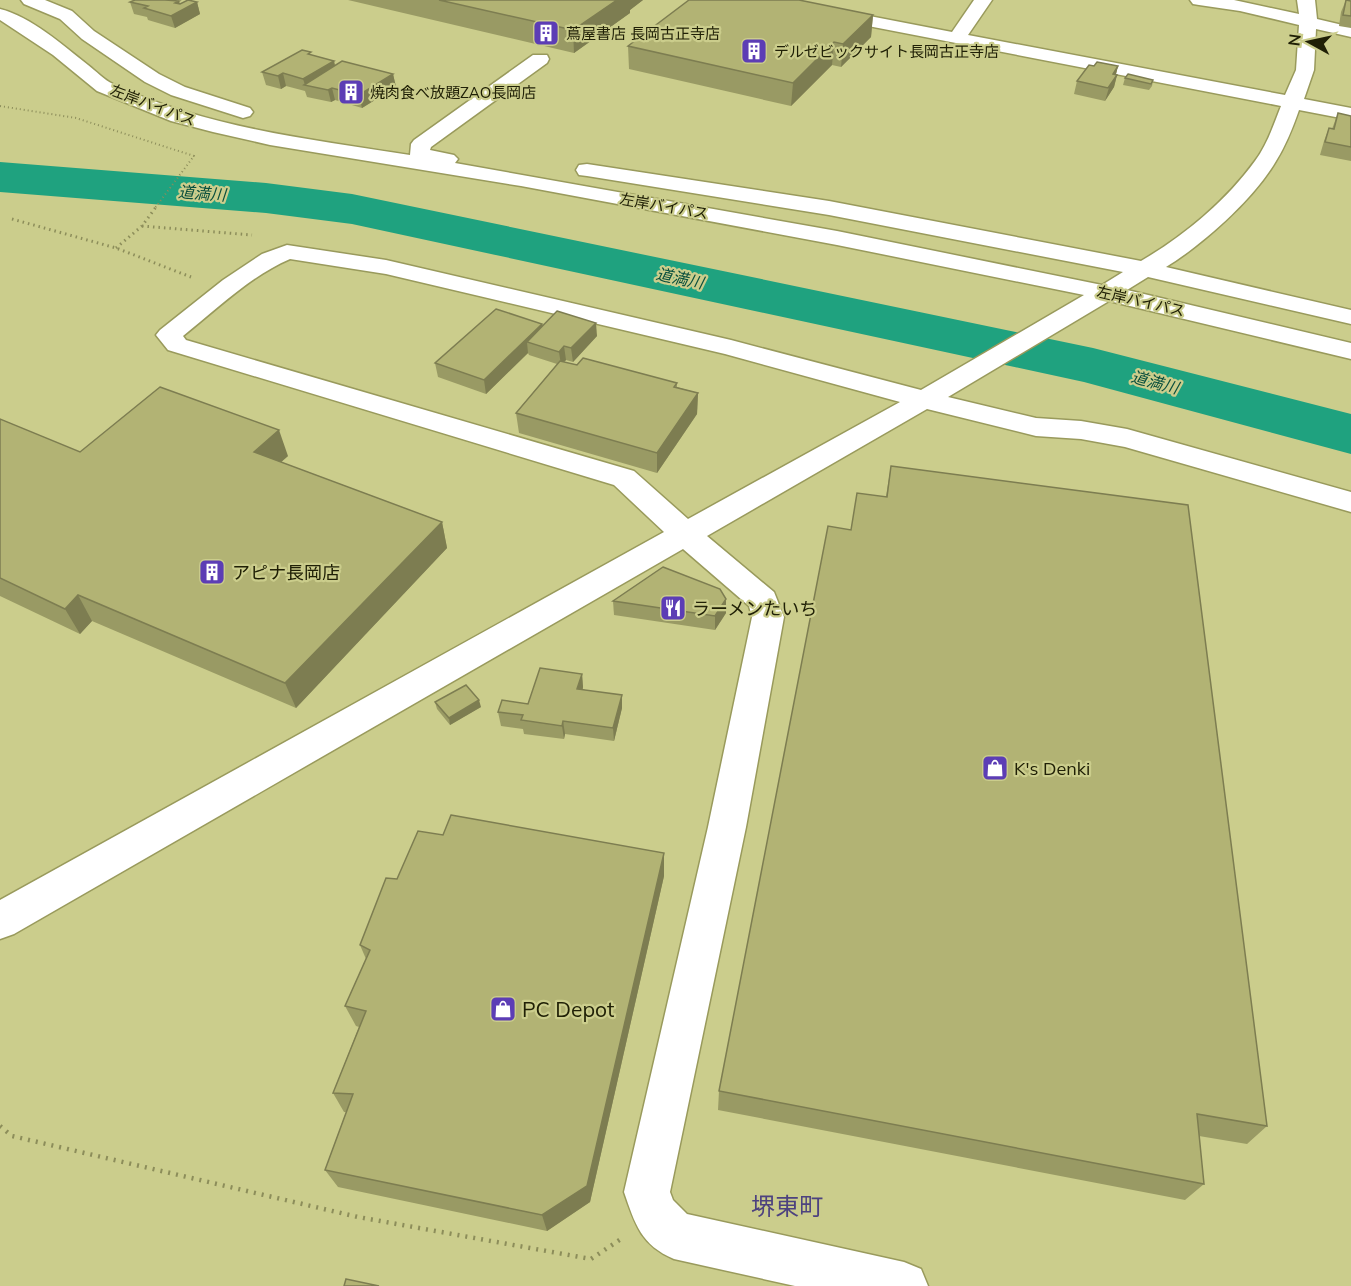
<svg xmlns="http://www.w3.org/2000/svg" width="1351" height="1286" viewBox="0 0 1351 1286" font-family="Mulish,'Noto Sans JP',sans-serif">
  <rect width="100%" height="100%" fill="#cbcd8c"/>
  <g fill="none" stroke-linecap="round" stroke-linejoin="round">
    <path fill="#1fa27f" fill-rule="evenodd" d="M0,162L266,183L352,194L1093,348L1351,414V454L1084,382L352,224L266,213L0,192Z"/>
    <defs>
      <g id="minor">
        <path d="M21,0H45L72,11L94,31L159,74L185,87L250,108L253,112L250,116L243,118L171,95L145,82L82,39L60,19L24,4Z"/>
        <path d="M751,0H787L952,32L974,0H992L968,35L1285,95L1296,70L1299,25L1240,11L1199,5L1193,4L1190,0H1234L1299,14L1297,0H1315L1317,19L1351,27V37L1316,29L1314,70L1304,99L1351,108V120L1299,110C1293,127 1286,145 1276,161C1254,199 1202,245 1166,267L1351,310V324L1148,277L1127,290L1351,343V359L1109,301L948,397L1036,418L1081,421L1127,429L1351,492V512L1125,447L1081,439L1036,436L927,409L707,536L774,592L784,617L746,827L670,1192L673,1200L687,1214L904,1262L921,1269L928,1286H795L674,1259C641,1245 635,1224 624,1192L708,827L752,617L749,606L683,549L14,934L0,939V900L664,532L614,485L168,350L156,335L160,330L223,280L262,254L287,245L386,260L731,340L921,390L1084,295L837,245L521,186L270,145L213,132L171,121L97,91L53,55L0,20V9C30,16 64,46 88,65C96,71 104,80 113,84C207,128 309,139 410,155L411,144L414,140L533,55H547L549,59L547,63L431,147L430,150L454,155L458,159L455,163L837,231L1102,285L1123,272L829,215L587,176L579,175L576,170L579,165L587,164L829,201L1141,261C1184,236 1226,201 1255,161C1267,145 1274,124 1281,106L760,5L754,4ZM290,259L386,274L725,354L900,402L688,519L634,471L186,340L183,336C216,310 250,276 290,259Z"/>
      </g>
    </defs>
    <use href="#minor" stroke="#999a5c" stroke-width="3"/>
    <path stroke="#8c8d5a" stroke-width="2" stroke-dasharray="1 3" stroke-linecap="butt" d="M0,106L76,118L194,156L155,208"/>
    <g stroke="#8c8d5a" stroke-width="3" stroke-dasharray="1.5 4" stroke-linecap="butt">
      <path d="M12,219L116,248L191,277"/>
      <path d="M142,226L252,235"/>
      <path d="M116,248L142,226L156,207"/>
    </g>
    <path stroke="#8c8d5a" stroke-width="4.5" stroke-dasharray="2 6" stroke-linecap="butt" d="M0,1126L12,1136L358,1217L591,1259L621,1239"/>
    <use href="#minor" fill="#fff" fill-rule="evenodd"/>
  </g>
  <g fill="#999a64">
    <path d="M348,0H643L630,10V13L574,53Z"/>
    <path d="M1346,0L1351,1V28L1339,26L1341,12Z"/>
    <path d="M130,2L180,4L197,2L200,14L175,28L148,20L147,17L134,14Z"/>
    <path d="M873,15L871,37L841,67L832,65L791,106L629,69L628,46Z"/>
    <path d="M312,55L334,61L335,65L393,74L396,87L362,108L335,100L331,102L307,97L305,91L286,86L281,89L266,85L262,72Z"/>
    <path d="M1094,66H1118L1116,74L1117,75L1114,87L1105,101L1074,94L1077,81Z"/>
    <path d="M1125,78L1153,80L1152,86L1149,90L1123,85Z"/>
    <path d="M1338,113L1351,116V161L1320,155L1324,141L1329,128L1332,129Z"/>
    <path d="M542,324L543,326L597,336L573,362L566,360L564,362L577,365L677,383V387L698,393L697,414L657,473L519,433L516,413L557,364L529,355L528,353L486,394L438,377L435,363Z"/>
    <path d="M0,419L80,452L288,456L281,462L442,522L447,548L296,708L92,621L80,634L0,596Z"/>
    <path d="M891,466L1267,1126L1247,1144L1199,1136L1204,1184L1185,1200L718,1110L719,1091L851,530L886,496Z"/>
    <path d="M726,599V613L715,630L614,615L613,601Z"/>
    <path d="M582,674L583,689L622,708L614,741L565,734L564,739L524,734L523,729L501,726L498,712L528,704Z"/>
    <path d="M435,702L481,707L450,725L437,709Z"/>
    <path d="M443,835L664,853V876L590,1202L547,1231L338,1187L325,1170L346,1112H344L333,1093L359,1027L356,1026L345,1006L366,959L360,945L397,879Z"/>
  </g>
  <g fill="#7d7d51">
    <path d="M617,0H643L630,10V13L574,53L573,30Z"/>
    <path d="M179,1L182,10L197,2L200,14L175,28L171,16L175,3Z"/>
    <path d="M873,15L871,37L841,67L843,44Z"/>
    <path d="M834,42L832,65L791,106L793,83Z"/>
    <path d="M334,61L336,73L305,85L303,79Z"/>
    <path d="M1118,66L1115,78L1117,75L1114,87L1105,101L1113,74Z"/>
    <path d="M283,73L286,86L281,89L278,76Z"/>
    <path d="M393,74L396,87L362,108L359,95Z"/>
    <path d="M332,88L335,100L331,102L328,90Z"/>
    <path d="M596,323L597,336L573,362L571,348Z"/>
    <path d="M542,324L544,338L527,342L528,353L486,394L484,380Z"/>
    <path d="M564,346L566,360L561,365L559,352Z"/>
    <path d="M698,393L697,414L657,473V453Z"/>
    <path d="M279,430L288,456L263,478L254,452Z"/>
    <path d="M442,522L447,548L296,708L285,683Z"/>
    <path d="M78,595L92,621L80,634L65,609Z"/>
    <path d="M726,599V613L715,630V616Z"/>
    <path d="M582,674L583,687L579,702L577,689Z"/>
    <path d="M622,695V708L614,741L613,728Z"/>
    <path d="M479,700L481,707L450,725L449,718Z"/>
    <path d="M563,721L565,734L564,739L562,726Z"/>
    <path d="M664,853V876L590,1202L547,1231L542,1215Z"/>
  </g>
  <g fill="#b2b374" stroke="#7d7d51" stroke-width="1.5">
    <path d="M135,0H165L179,1L175,3L180,4L188,0L197,2L171,16L144,8L148,6L130,2Z"/>
    <path d="M439,0H617L573,30Z"/>
    <path d="M689,0H799L873,15L843,44L834,42L793,83L628,46Z"/>
    <path d="M1346,0L1351,1V16L1343,15Z"/>
    <path d="M302,50L311,52L308,54L334,61L303,79L283,73L278,76L262,72Z"/>
    <path d="M342,61L393,74L359,95L332,88L328,90L304,85Z"/>
    <path d="M1097,62L1118,66L1113,74L1117,75L1108,88L1077,81L1089,65L1094,66Z"/>
    <path d="M1128,74L1153,80L1151,84L1125,78Z"/>
    <path d="M1338,113L1351,116V147L1325,142L1329,128L1334,129Z"/>
    <path d="M496,309L542,324L484,380L435,363Z"/>
    <path d="M557,311L596,323L571,348L564,346L559,352L527,342Z"/>
    <path d="M583,358L677,383L674,387L698,393L657,453L516,413L560,361L577,365Z"/>
    <path d="M160,387L279,430L254,452L442,522L285,683L78,595L65,609L0,578V419L80,452Z"/>
    <path d="M891,466L1188,505L1267,1126L1197,1114L1204,1184L719,1091L828,526L851,530L857,493L887,497Z"/>
    <path d="M663,567L720,589L726,599L715,616L613,601Z"/>
    <path d="M540,668L582,674L577,689L622,695L613,728L563,721L562,726L521,720L523,715L498,712L502,700L528,704Z"/>
    <path d="M466,685L479,700L449,718L435,702Z"/>
    <path d="M451,815L664,853L587,1186L542,1215L325,1170L353,1094L333,1093L366,1011L345,1006L370,950L360,945L386,878L397,879L418,831L443,835Z"/>
    <path d="M346,1279L379,1286H344Z"/>
  </g>
  <defs>
    <symbol id="building-square" viewBox="-11 -11 22 22"><rect x="-9" y="-9" width="18" height="18" rx="4" fill="#5c3db5" stroke="#cbcd8c"/><path d="M-4-6H4V6H1V3H-1V6H-4ZM-2.5-4.3h1.7v1.8h-1.7ZM.8-4.3h1.7v1.8H.8ZM-2.5-1h1.7V.8h-1.7ZM.8-1h1.7V.8H.8Z" fill="#fff"/></symbol>
    <symbol id="restaurant-square" viewBox="-11 -11 22 22"><rect x="-9" y="-9" width="18" height="18" rx="4" fill="#5c3db5" stroke="#cbcd8c"/><path d="M-5-6h1v4h1v-4h1v4h1v-4h1v5L-1.5 .5V6h-2V.5L-5-1ZM5-6V6H3V1.5H1.5Q1.5-4 5-6Z" fill="#fff"/></symbol>
    <symbol id="shop-square" viewBox="-11 -11 22 22"><rect x="-9" y="-9" width="18" height="18" rx="4" fill="#5c3db5" stroke="#cbcd8c"/><path d="M-5-2.5h2.3a2.7 3.5 0 0 1 5.4 0H5L5.5 6h-11ZM-1.5-2.5h3a1.5 2.3 0 0 0-3 0Z" fill="#fff"/></symbol>
  </defs>
  <g fill-rule="evenodd">
    <use href="#building-square" x="531" y="18" width="30" height="30"/>
    <use href="#building-square" x="739" y="36" width="30" height="30"/>
    <use href="#building-square" x="336" y="77" width="30" height="30"/>
    <use href="#building-square" x="197" y="557" width="30" height="30"/>
    <use href="#restaurant-square" x="658" y="593" width="30" height="30"/>
    <use href="#shop-square" x="980" y="753" width="30" height="30"/>
    <use href="#shop-square" x="488" y="994" width="30" height="30"/>
  </g>
  <g text-anchor="middle" dominant-baseline="central" stroke-width="4.5" stroke-linejoin="round" paint-order="stroke">
    <g font-size="15" fill="#202006" stroke="#cbcd8c" text-anchor="start">
      <text x="566" y="33">蔦屋書店 長岡古正寺店</text>
      <text x="774" y="51">デルゼビックサイト長岡古正寺店</text>
      <text x="370" y="92">焼肉食べ放題ZAO長岡店</text>
    </g>
    <g font-size="15" fill="#202006" stroke="#cbcd8c">
      <text transform="translate(153 105) rotate(21)">左岸バイパス</text>
      <text transform="translate(664 206) rotate(10)">左岸バイパス</text>
      <text transform="translate(1141 301) rotate(13)">左岸バイパス</text>
    </g>
    <g font-size="16" font-style="italic" fill="#0a4f3d" stroke="#cbcd8c">
      <text transform="translate(202 193) rotate(4)">道満川</text>
      <text transform="translate(680 278) rotate(12)">道満川</text>
      <text transform="translate(1155 382) rotate(15)">道満川</text>
    </g>
    <g font-size="18" fill="#202006" stroke="#cbcd8c" text-anchor="start">
      <text x="232" y="572">アピナ長岡店</text>
      <text x="692" y="608">ラーメンたいち</text>
      <text x="1014" y="768">K's Denki</text>
    </g>
    <g font-size="21" fill="#202006" stroke="#cbcd8c" text-anchor="start">
      <text x="522" y="1009">PC Depot</text>
    </g>
    <g font-size="24" fill="#4d427f" stroke="#cbcd8c">
      <text x="787" y="1206">堺東町</text>
    </g>
  </g>
  <g transform="translate(1309 42) rotate(278)" stroke="#cbcd8c" stroke-width="4.5" paint-order="stroke">
  <path d="M0-4.5L10 22L0 15L-10 22Z" fill="#202006"/>
  <text y="-9" font-size="16" font-weight="bold" text-anchor="middle" fill="#202006">N</text>
  </g>
</svg>
